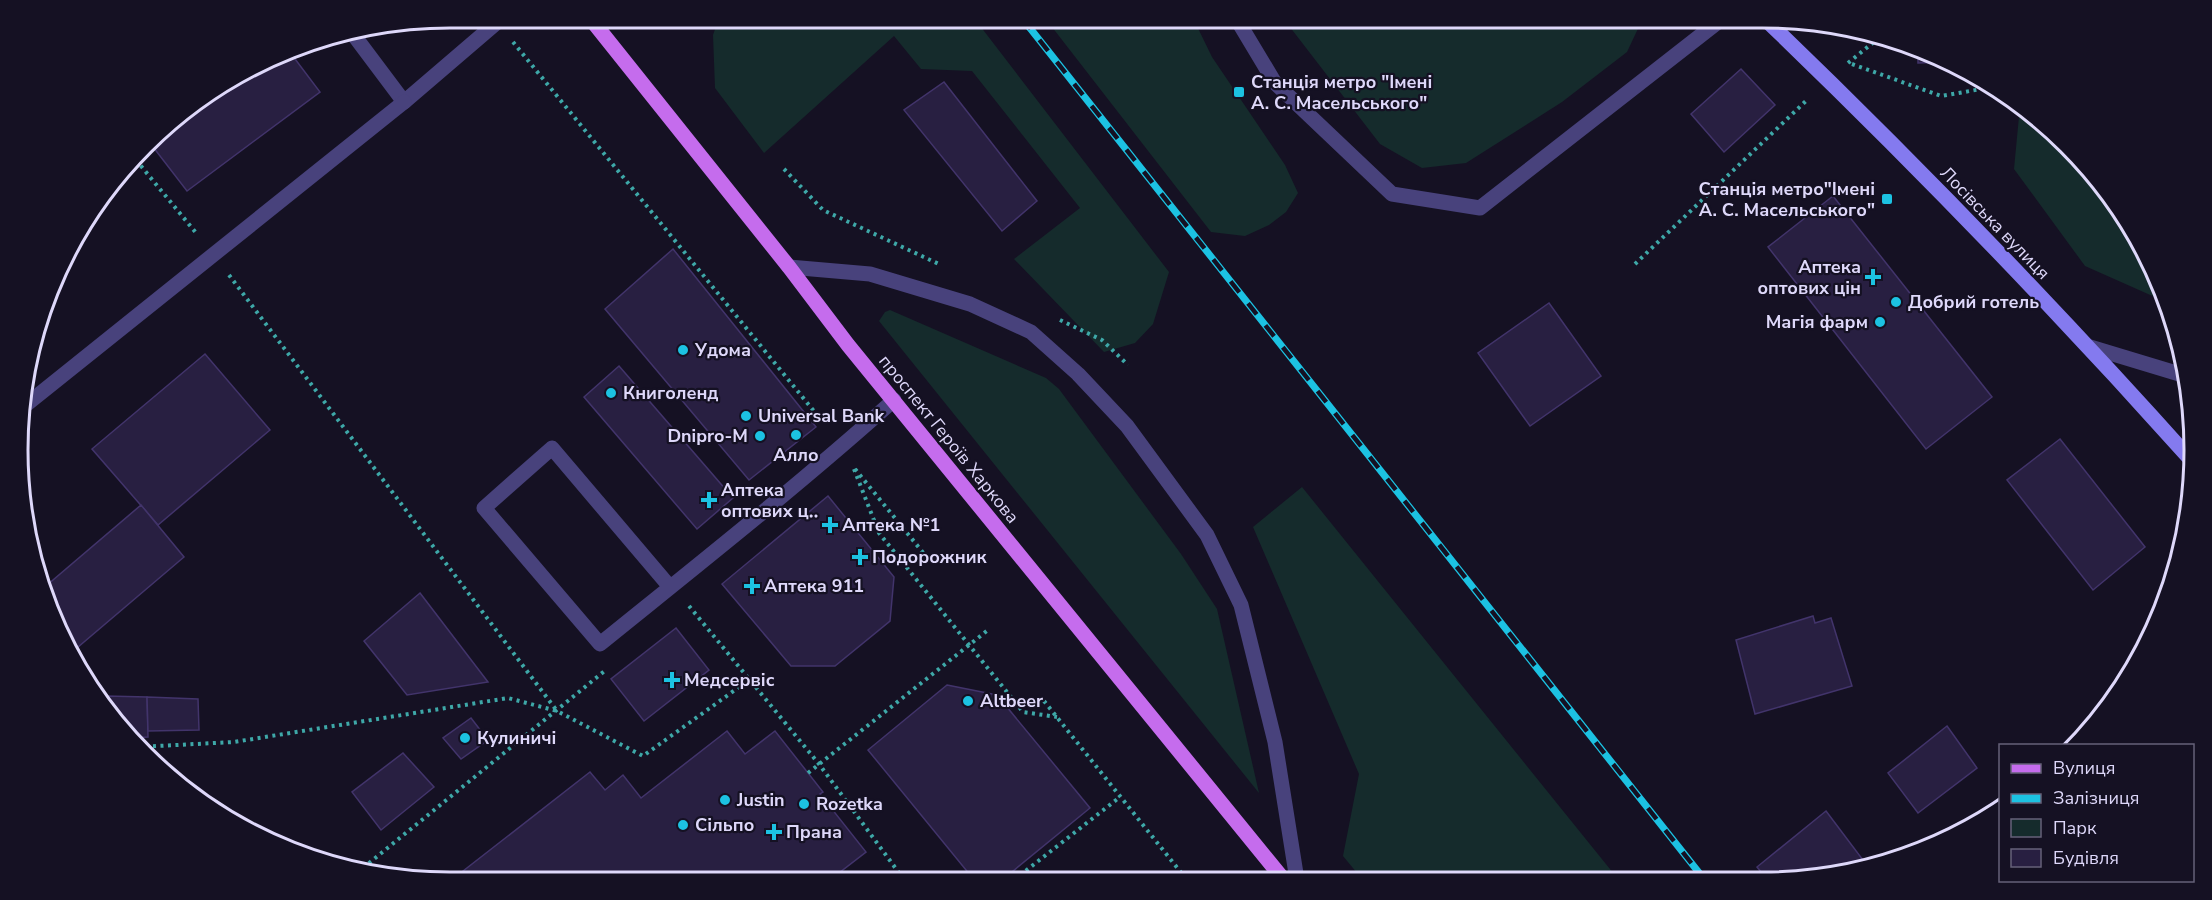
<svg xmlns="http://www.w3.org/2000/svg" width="2212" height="900" viewBox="0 0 2212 900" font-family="'Nunito Sans',sans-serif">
  <rect width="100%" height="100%" fill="#151123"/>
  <g fill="#152b2c">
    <path d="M719,18H790L794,22L798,18H974L1169,272L1153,324L1135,343L1104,352L1014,259L1080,208L972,71L921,69L894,36L764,153L715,88L713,35Z"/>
    <path d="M1045,18H1193L1212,57L1285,165L1298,193L1286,212L1269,225L1245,236L1211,232Z"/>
    <path d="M1283,18H1643L1627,52L1562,102L1466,163L1422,168L1380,144Z"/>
    <path d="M2020,106L2047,125L2105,187L2149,259L2166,302L2085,266L2014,169Z"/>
    <path d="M890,310L1046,378L1059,389L1181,554L1217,609L1259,793L879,321L885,312Z"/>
    <path d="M1302,487L1618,879H1362L1343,856L1359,774L1253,527Z"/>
  </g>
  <g fill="#281f41" stroke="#42346b" stroke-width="1.5">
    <path d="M1918,49L1947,62L1918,63Z"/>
    <path d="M289,51L320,92L187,191L150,143L165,125L234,76Z"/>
    <path d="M1741,69L1775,105L1724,152L1691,114Z"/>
    <path d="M944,82L1037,201L1002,231L904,110Z"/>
    <path d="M1833,196L1992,397L1926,449L1768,247Z"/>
    <path d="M673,249L816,427L749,480L605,309Z"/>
    <path d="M1549,303L1601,376L1530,426L1478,353Z"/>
    <path d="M205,354L270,430L158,525L92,449Z"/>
    <path d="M619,366L733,498L697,529L584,397Z"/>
    <path d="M2060,439L2145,547L2093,590L2007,480Z"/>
    <path d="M828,496L894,577L890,621L835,666H791L722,584Z"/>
    <path d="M141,505L184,557L71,653L46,586Z"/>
    <path d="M420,593L488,682L407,695L364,641Z"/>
    <path d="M1813,616L1815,623L1831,618L1852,686L1755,714L1736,640Z"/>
    <path d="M676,628L709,670L644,721L611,679Z"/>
    <path d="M947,685L997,695L1090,808L1002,880L975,881L868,750Z"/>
    <path d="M106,696L147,697L148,737L128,738L125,735L107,709Z"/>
    <path d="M147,697L198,699L199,730L148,731Z"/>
    <path d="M471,718L488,740L461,759L443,738Z"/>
    <path d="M1947,726L1977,768L1918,813L1888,773Z"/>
    <path d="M727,731L745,754L775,731L823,792L820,794L866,852L839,873L845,881L449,882L590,772L605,790L623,775L641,798Z"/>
    <path d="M403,753L434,787L381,830L352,792Z"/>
    <path d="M1826,811L1866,864L1819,878H1766L1757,867Z"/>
  </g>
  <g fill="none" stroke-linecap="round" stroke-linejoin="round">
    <g stroke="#3ea8a8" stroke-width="4" stroke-dasharray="3 4.5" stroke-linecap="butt">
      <path d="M513,42L822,421"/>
      <path d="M1848,63L1880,37"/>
      <path d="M1852,64L1941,96L1993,87"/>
      <path d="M136,160L197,234"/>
      <path d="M784,169L823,210L941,265"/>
      <path d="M1635,264L1808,99"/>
      <path d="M229,275L557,711"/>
      <path d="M1060,320L1102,340L1128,365"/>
      <path d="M854,469L879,533L1023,712L1057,717"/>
      <path d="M855,469L925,555"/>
      <path d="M689,606L819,764L905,881"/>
      <path d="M1044,701L1187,880"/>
      <path d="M138,747L234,742L508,698L557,711L643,756L749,680"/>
      <path d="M808,773L988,630"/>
      <path d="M363,868L607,669"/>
      <path d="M905,879L912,881"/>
      <path d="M1014,880L1120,797"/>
    </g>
    <g stroke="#48427c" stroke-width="15">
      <path d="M1236,18L1275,83L1392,194L1480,208L1723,18"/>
      <path d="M353,34L404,102L502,18"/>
      <path d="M789,267L870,274L970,304L1031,332L1078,374L1127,426L1207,535L1241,605L1275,742L1297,880"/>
      <path d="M2090,347L2186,376"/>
      <path d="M22,408L404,102"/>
      <path d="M670,587L552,448L484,508L600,644C699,564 799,485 894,400"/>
    </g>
    <path stroke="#847aef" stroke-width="15" d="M1764,18C1912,160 2055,308 2192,461"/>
    <path stroke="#c56ced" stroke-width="15" d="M590,18L789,267L848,345L1284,880"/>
    <defs>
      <path id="rail" d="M1022,18L1704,879"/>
    </defs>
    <use href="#rail" stroke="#1cc2e2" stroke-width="7"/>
    <use href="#rail" stroke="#151123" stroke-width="4.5" stroke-dasharray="14" stroke-linecap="butt"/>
  </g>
  <g fill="#1cc2e2" stroke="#151123" stroke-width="2">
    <rect x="1233" y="86" width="12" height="12" rx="3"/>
    <rect x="1881" y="193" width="12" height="12" rx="3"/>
    <path d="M1870 268h6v6h6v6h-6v6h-6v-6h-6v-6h6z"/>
    <circle cx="1896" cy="302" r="6"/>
    <circle cx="1880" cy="322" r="6"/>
    <circle cx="683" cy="350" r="6"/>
    <circle cx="611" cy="393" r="6"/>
    <circle cx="746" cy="416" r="6"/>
    <circle cx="796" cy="435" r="6"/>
    <circle cx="760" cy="436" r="6"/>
    <path d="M706 491h6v6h6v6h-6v6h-6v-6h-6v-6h6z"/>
    <path d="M827 516h6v6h6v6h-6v6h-6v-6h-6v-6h6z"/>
    <path d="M857 548h6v6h6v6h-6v6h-6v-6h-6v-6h6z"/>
    <path d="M749 577h6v6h6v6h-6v6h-6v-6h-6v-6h6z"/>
    <path d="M669 671h6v6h6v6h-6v6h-6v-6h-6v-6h6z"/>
    <circle cx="968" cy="701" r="6"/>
    <circle cx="465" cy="738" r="6"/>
    <circle cx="725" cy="800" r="6"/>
    <circle cx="804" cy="804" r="6"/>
    <circle cx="683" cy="825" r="6"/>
    <path d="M771 823h6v6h6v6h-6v6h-6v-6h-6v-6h6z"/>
  </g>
  <g text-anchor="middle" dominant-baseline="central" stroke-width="4.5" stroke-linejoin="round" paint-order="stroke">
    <g font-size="18" font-weight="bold" fill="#ded8fa" stroke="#151123" text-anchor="start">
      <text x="1251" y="82">Станція метро "Імені<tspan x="1251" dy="21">А. С. Масельського"</tspan></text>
      <text x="1875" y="189" text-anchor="end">Станція метро"Імені<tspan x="1875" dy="21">А. С. Масельського"</tspan></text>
      <text x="1861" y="267" text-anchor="end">Аптека<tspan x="1861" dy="21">оптових цін</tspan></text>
      <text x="1908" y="302">Добрий готель</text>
      <text x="1868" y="322" text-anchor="end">Магія фарм</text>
      <text x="695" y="350">Удома</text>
      <text x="623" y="393">Книголенд</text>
      <text x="758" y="416">Universal Bank</text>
      <text x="748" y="436" text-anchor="end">Dnipro-M</text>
      <text x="796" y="455" text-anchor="middle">Алло</text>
      <text x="721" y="490">Аптека<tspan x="721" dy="21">оптових ц‥</tspan></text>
      <text x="842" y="525">Аптека №1</text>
      <text x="872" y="557">Подорожник</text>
      <text x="764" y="586">Аптека 911</text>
      <text x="684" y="680">Медсервіс</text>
      <text x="980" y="701">Altbeer</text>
      <text x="477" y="738">Кулиничі</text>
      <text x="737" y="800">Justin</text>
      <text x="816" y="804">Rozetka</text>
      <text x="695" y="825">Сільпо</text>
      <text x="786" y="832">Прана</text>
    </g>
    <g font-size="18" fill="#ded8fa" stroke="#151123">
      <text transform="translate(1995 223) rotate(46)">Лосівська вулиця</text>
      <text transform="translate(949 439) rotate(51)">проспект Героїв Харкова</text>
    </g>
  </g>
  <path d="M0 0H2212V900H0ZM450 28H1762A422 422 0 0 1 2184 450V450A422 422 0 0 1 1762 872H450A422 422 0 0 1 28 450V450A422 422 0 0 1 450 28Z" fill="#151123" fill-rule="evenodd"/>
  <path fill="none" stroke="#ded8fa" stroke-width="3" d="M450 28H1762A422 422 0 0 1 2184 450V450A422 422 0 0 1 1762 872H450A422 422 0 0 1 28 450V450A422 422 0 0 1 450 28Z"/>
  <rect x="1999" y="744" width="195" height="138" fill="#151123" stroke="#656179" stroke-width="1.5"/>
  <rect x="2011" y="764" width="30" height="9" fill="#c56ced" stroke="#656179" stroke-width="1.5"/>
  <text x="2053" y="774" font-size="18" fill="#ded8fa">Вулиця</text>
  <rect x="2011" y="794" width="30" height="9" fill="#1cc2e2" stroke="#656179" stroke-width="1.5"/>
  <text x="2053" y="804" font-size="18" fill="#ded8fa">Залізниця</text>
  <rect x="2011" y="819" width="30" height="18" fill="#152b2c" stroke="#656179" stroke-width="1.5"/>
  <text x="2053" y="834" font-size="18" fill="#ded8fa">Парк</text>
  <rect x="2011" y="849" width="30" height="18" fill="#281f41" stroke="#656179" stroke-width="1.5"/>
  <text x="2053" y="864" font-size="18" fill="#ded8fa">Будівля</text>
</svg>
